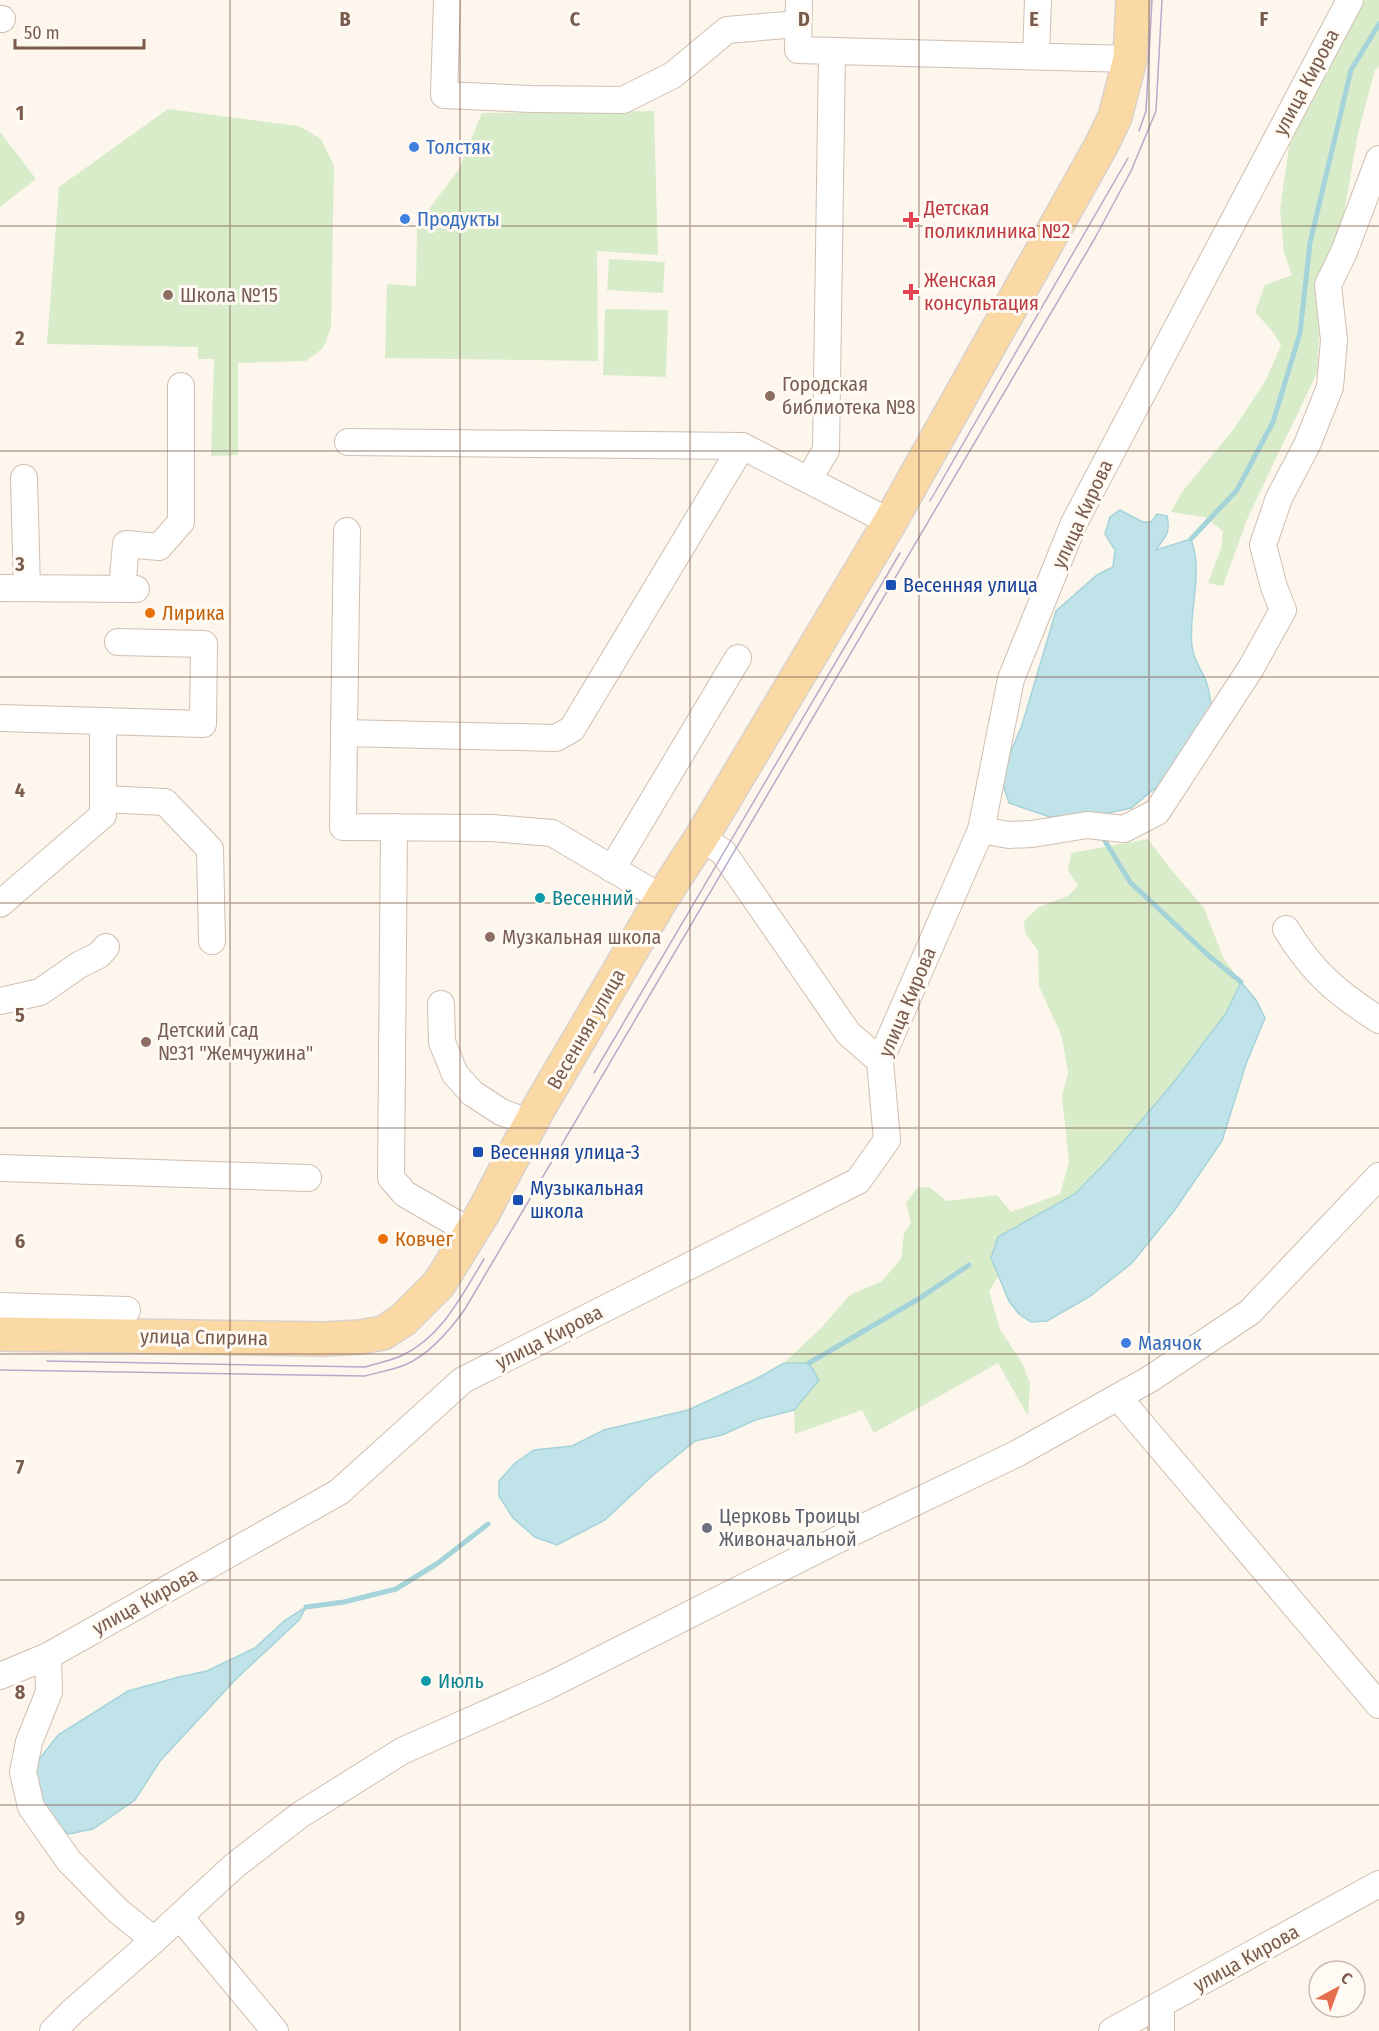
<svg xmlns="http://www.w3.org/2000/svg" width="1379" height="2031" viewBox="0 0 1379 2031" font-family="'Fira Sans Condensed',sans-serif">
  <rect width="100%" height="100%" fill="#fdf6ec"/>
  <g fill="#d8ecc9">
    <path d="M1360,0H1379V66L1375,70L1358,133L1344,213L1323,271L1317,373L1248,517L1223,586L1208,583L1221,549L1223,531L1204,517L1171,512L1182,492L1233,430L1266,380L1281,345L1272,331L1255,312L1265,285L1292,275L1284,253L1280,209L1292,126Z"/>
    <path d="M168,109L299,126L321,139L334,166L331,328L323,348L306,361L238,363V455L211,456L214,359H198V347L47,344L59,187Z"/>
    <path d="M654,111L658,255L597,251L598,361L385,358L387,284L416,286L417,225L459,169L482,113Z"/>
    <path d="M0,132L36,179L0,207Z"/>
    <path d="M609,259L665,262L663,293L607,290Z"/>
    <path d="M605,309L668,310L666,377L603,375Z"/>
    <path d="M1148,839L1169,867L1204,908L1223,957L1241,982L1226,1013L1174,1082L1108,1160L1075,1194L998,1237L991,1258L998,1277L989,1291L1000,1329L1022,1363L1030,1383L1028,1416L998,1363L874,1433L862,1410L795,1434L794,1410L819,1380L809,1363H784L821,1328L850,1295L882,1281L901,1259L904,1233L911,1223L906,1203L917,1188L929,1187L947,1201L997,1195L1011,1212L1060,1194L1069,1162L1062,1096L1068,1073L1062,1037L1039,986L1038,951L1025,933L1024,921L1039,907L1068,896L1078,886L1068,870L1071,853Z"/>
  </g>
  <g fill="#bfe3e8" stroke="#a5d3da" stroke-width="1.5">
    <path d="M1120,510L1143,522H1151L1157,514L1167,516C1171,534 1165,536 1156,550L1191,539C1204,575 1188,610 1192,646C1194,662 1201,668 1206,681C1209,689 1210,700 1212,708L1163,782L1131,808L1104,814L1050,817L1009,803L1002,782L1007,761L1022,725L1056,611L1097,575L1113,567L1115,550L1105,534L1110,517Z"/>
    <path d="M1241,982L1256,1000L1265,1018L1246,1064L1222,1141L1174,1211L1132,1263L1089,1297L1047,1321L1031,1322L1019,1314L1009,1301L991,1258L998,1237L1075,1194L1108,1160L1174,1082L1226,1013Z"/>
    <path d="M784,1363H809L819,1380L794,1410L755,1420L722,1435L695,1441L652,1476L605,1520L557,1545L535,1537L513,1518L499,1496V1481L515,1463L534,1450L572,1446L604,1430L688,1410L756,1379Z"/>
    <path d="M306,1607L299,1620L235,1680L160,1761L135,1800L93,1829L69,1834L54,1822L43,1804L34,1777L37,1762L58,1735L128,1691L179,1677L207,1671L255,1648L284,1621Z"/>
  </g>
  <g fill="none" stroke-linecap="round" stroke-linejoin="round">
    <g stroke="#a5d3da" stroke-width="5">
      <path d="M1191,539L1237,490L1273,422L1300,333L1310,243L1351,70L1379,24"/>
      <path d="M1105,841L1130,882L1209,956L1241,982"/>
      <path d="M809,1363L920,1298L969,1265"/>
      <path d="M306,1607L344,1602L396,1589L438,1563L488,1524"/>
    </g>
    <defs>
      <g id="minor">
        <path d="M447,0L444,95L532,99L623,100L673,75L727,30L798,24"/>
        <path d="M799,0L798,50L1130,59"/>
        <path d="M0,19H2"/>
        <path d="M1036,56L1038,0"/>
        <path d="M348,442L742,446L890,522"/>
        <path d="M24,478L27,588"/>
        <path d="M809,479L826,450L832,51"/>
        <path d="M0,588L136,589"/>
        <path d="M122,589L126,544L159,547L181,522V386"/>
        <path d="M0,718L203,724L204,644L118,642"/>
        <path d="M344,733L347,531"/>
        <path d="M103,799L165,802L210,849L212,941"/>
        <path d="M394,827L391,1178L405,1194L471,1232"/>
        <path d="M981,830L1009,835L1032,834L1087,825L1124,829L1157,812L1251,668L1283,610L1274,587L1263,545L1279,498L1307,445L1330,387L1334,340L1328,285L1344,252L1379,159"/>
        <path d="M701,838L723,852L848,1033L880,1061"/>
        <path d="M612,869L738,658"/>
        <path d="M662,898L552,833L492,828L343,827L344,733L556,738L572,729L742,446"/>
        <path d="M0,904L103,815V721"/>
        <path d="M1286,929C1312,972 1337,993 1379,1020"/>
        <path d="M0,1001L40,992L79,965L99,955L106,947"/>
        <path d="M441,1004L442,1042L455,1074L472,1093L501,1112L531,1123"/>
        <path d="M0,1168L308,1178"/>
        <path d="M0,1306L127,1310"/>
        <path d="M1118,1397L1379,1705"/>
        <path d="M48,1656L49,1692L29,1742L23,1772L31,1807L69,1861L117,1910L154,1940"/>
        <path d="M0,1676L48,1656L339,1492L463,1380L858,1181L887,1140L880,1061L981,830L1011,679L1074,523L1350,0"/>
        <path d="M180,1917L275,2031"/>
        <path d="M1161,2005V2031"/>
        <path d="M53,2031L73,2011L154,1940L234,1866L300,1815L402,1751L548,1686L849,1534L1018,1453L1150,1379L1250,1312L1379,1176"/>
        <path d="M1112,2031L1379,1884"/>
      </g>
      <path id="major" d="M0,1334L324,1339L360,1337L383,1333L403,1320L439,1284L483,1213L537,1111L662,898L701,838L890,522L1101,146L1115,117L1130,59L1133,0"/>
    </defs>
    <use href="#minor" stroke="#d1beb0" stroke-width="28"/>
    <use href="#major" stroke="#dad1cd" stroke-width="36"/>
    <use href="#minor" stroke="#fff" stroke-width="26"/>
    <use href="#major" stroke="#fbd9a5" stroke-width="33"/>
    <g stroke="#b9a8c9" stroke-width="1.5">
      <path d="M1139,131L1146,111L1152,0"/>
      <path d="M930,501L1128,158"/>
      <path d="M594,1073L900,553"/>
      <path d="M47,1361L365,1367C377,1363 390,1361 401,1356C442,1337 462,1295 484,1259"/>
      <path d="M0,1370L365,1376C378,1372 394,1370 407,1364C431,1353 450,1330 465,1309L1095,238L1131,171L1156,111L1162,0"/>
    </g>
  </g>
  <path fill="none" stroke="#7a5c4d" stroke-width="1.5" stroke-opacity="0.55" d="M230,0V2031M460,0V2031M690,0V2031M919,0V2031M1149,0V2031M0,226H1379M0,451H1379M0,677H1379M0,903H1379M0,1128H1379M0,1354H1379M0,1580H1379M0,1805H1379"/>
  <g fill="#3f7fe0" stroke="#fffaf3" stroke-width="2">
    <circle cx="414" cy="147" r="6"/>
    <circle cx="405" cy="219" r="6"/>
    <circle cx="1126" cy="1343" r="6"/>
  </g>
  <g fill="#e0444e" stroke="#fffaf3" stroke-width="2">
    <path d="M908 211h6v6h6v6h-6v6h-6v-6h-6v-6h6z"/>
    <path d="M908 283h6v6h6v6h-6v6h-6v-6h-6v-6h6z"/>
  </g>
  <g fill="#8d6e63" stroke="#fffaf3" stroke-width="2">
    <circle cx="168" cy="295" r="6"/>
    <circle cx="770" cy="396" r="6"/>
    <circle cx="490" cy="937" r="6"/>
    <circle cx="146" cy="1042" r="6"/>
  </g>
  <g fill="#1a4fb4" stroke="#fffaf3" stroke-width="2">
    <rect x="885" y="579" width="12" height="12" rx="3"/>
    <rect x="472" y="1146" width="12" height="12" rx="3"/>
    <rect x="512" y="1194" width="12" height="12" rx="3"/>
  </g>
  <g fill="#e8710a" stroke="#fffaf3" stroke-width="2">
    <circle cx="150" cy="613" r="6"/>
    <circle cx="383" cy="1239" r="6"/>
  </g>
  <g fill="#0f9aa8" stroke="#fffaf3" stroke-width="2">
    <circle cx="540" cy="898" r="6"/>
    <circle cx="426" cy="1681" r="6"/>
  </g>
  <circle fill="#6b7280" stroke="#fffaf3" stroke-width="2" cx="707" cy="1528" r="6"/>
  <g text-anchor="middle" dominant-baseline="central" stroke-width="6" stroke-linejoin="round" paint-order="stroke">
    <g font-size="20" fill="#7a5c4d" stroke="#fffaf3">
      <text transform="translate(1306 82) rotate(-62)">улица Кирова</text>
      <text transform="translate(1082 514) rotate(-65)">улица Кирова</text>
      <text transform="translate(907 1002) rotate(-67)">улица Кирова</text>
      <text transform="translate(586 1029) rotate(-60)">Весенняя улица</text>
      <text transform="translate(204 1337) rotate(1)">улица Спирина</text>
      <text transform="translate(549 1337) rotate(-27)">улица Кирова</text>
      <text transform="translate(145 1601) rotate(-29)">улица Кирова</text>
      <text transform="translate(1246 1958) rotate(-29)">улица Кирова</text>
    </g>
    <g font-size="20" fill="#366cbe" stroke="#fffaf3" text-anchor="start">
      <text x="426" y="147">Толстяк</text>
      <text x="417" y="219">Продукты</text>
      <text x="1138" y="1343">Маячок</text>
    </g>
    <g font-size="20" fill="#be3a42" stroke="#fffaf3" text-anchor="start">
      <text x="924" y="208">Детская<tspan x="924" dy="23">поликлиника №2</tspan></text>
      <text x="924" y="280">Женская<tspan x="924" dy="23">консультация</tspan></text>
    </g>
    <g font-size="20" fill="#785e54" stroke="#fffaf3" text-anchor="start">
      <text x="180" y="295">Школа №15</text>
      <text x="782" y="384">Городская<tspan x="782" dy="23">библиотека №8</tspan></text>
      <text x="502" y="937">Музкальная школа</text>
      <text x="158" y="1030">Детский сад<tspan x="158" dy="23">№31 "Жемчужина"</tspan></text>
    </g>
    <g font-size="20" fill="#164399" stroke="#fffaf3" text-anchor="start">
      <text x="903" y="585">Весенняя улица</text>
      <text x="490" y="1152">Весенняя улица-3</text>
      <text x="530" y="1188">Музыкальная<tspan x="530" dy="23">школа</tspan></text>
    </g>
    <g font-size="20" fill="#c56008" stroke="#fffaf3" text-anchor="start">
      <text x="162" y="613">Лирика</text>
      <text x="395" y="1239">Ковчег</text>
    </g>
    <g font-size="20" fill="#0d838f" stroke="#fffaf3" text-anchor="start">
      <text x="552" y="898">Весенний</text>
      <text x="438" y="1681">Июль</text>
    </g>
    <g font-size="20" fill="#5b616d" stroke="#fffaf3" text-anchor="start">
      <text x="719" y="1516">Церковь Троицы<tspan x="719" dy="23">Живоначальной</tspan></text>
    </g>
  </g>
  <g font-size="20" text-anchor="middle" font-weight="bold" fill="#7a5c4d" stroke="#fffaf3" stroke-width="6" stroke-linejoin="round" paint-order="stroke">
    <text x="345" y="26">B</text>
    <text x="575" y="26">C</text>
    <text x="804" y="26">D</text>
    <text x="1034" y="26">E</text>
    <text x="1264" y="26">F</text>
    <text x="20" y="120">1</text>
    <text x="20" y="345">2</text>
    <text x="20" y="571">3</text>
    <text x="20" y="797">4</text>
    <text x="20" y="1022">5</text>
    <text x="20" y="1248">6</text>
    <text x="20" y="1474">7</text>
    <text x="20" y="1699">8</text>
    <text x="20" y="1925">9</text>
  </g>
  <g transform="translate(1337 1989) rotate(41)"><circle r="28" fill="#fffaf3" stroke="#cabbb1" stroke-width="1.5"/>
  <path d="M0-4.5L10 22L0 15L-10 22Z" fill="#e76f51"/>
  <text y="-9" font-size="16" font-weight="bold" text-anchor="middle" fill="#7a5c4d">С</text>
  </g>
  <path d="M15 39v9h129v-9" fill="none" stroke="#7a5c4d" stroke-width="3"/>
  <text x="24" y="39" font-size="18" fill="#7a5c4d" stroke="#fffaf3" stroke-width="4.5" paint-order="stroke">50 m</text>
</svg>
